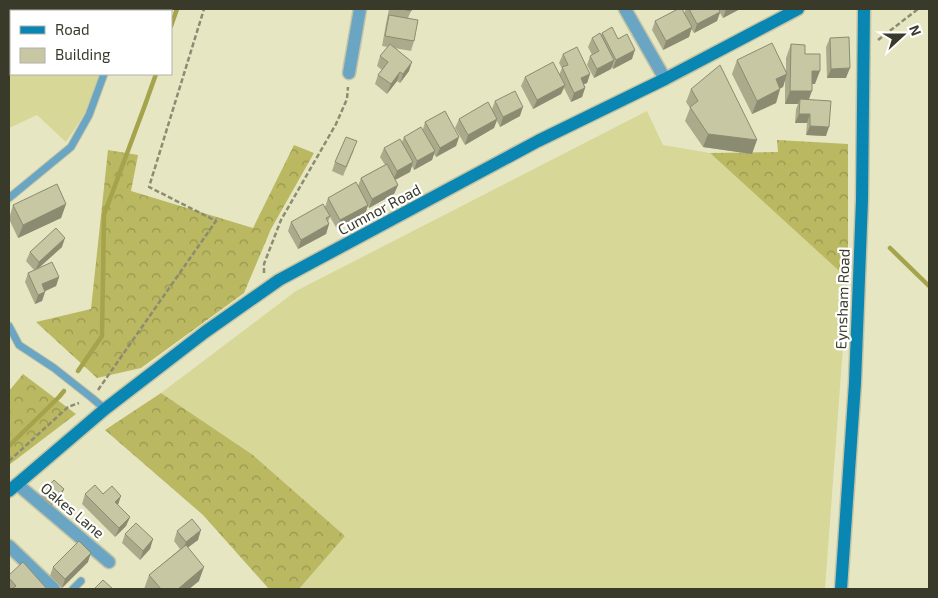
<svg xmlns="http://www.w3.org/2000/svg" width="938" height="598" viewBox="0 0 938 598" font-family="'Exo 2',sans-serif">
  <defs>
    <pattern id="forest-crowns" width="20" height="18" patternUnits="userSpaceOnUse" patternTransform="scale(1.25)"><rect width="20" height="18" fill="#bab861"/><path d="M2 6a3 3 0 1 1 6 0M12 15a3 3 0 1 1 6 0" fill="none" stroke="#989750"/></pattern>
  </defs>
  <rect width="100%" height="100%" fill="#e6e7c2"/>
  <g fill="#d7d798">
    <path d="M31,9H125V11H29Z"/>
    <path d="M11,30V74H103L94,100L66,142L37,115L9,128V33Z"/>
    <path d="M647,111L663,145L710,153L848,279L825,589H299L345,536L253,455L161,393L296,291Z"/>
  </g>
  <g fill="url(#forest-crowns)">
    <path d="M777,140L848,144V279L710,153L778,152Z"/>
    <path d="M294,145L314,153L271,229L244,293L141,368L97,378L36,322L91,309L108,150L138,155L131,191L253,228Z"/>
    <path d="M23,374L76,414L9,465V391Z"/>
    <path d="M161,393L253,455L345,536L299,589H269L203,515L105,430Z"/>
  </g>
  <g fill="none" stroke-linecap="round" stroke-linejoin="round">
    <g stroke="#a5a34c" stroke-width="4.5">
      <path d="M171,26L177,9"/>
      <path d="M890,248L929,286"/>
      <path d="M78,371L102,336L104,215L145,105L156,74"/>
      <path d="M9,446L59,397L64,391"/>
    </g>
    <defs>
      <g id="service">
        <path d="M24,11L26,9"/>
        <path d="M127,11L128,9"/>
        <path d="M9,28L11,25"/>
        <path d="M9,198L71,147L89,115L104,74"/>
        <path d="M9,326L19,345L54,368L92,398L105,409"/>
        <path d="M73,589L81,581"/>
      </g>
      <g id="minor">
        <path d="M625,9L665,79"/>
        <path d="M349,73L360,9"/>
        <path d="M17,484L109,562"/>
        <path d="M9,546L54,589"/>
      </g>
      <g id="secondary">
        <path d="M9,491L105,409L205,332L279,280L538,141L665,79L798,9"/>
        <path d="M841,589L855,383L862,200L864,9"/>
      </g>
    </defs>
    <use href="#service" stroke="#c4c4a4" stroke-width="9"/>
    <use href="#minor" stroke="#c4c4a4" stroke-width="15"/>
    <use href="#secondary" stroke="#c4c4a4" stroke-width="15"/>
    <g stroke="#8b8c72" stroke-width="2.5" stroke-dasharray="5 2.5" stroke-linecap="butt">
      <path d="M878,40L918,9"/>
      <path d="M264,273V264L281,220L336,124L347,99L348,87"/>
      <path d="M98,390L216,221L149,187L204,9"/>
      <path d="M9,461L68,407L79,403"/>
    </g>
    <use href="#service" stroke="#6aa6c4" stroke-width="7"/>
    <use href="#minor" stroke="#6aa6c4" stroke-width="12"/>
    <use href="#secondary" stroke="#0a86b3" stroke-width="12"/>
  </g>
  <g fill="#abab8c">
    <path d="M389,9H412L408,18L414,41L411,51L394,48L409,71L400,83L397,81L387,94L375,84L378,75L382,70L377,66L380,56L388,47L382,46L386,24Z"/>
    <path d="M686,9H740L723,18L720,13L717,21L694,33L691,29L689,37L663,50L652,30L655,21L684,13Z"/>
    <path d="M602,33L618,39L632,59L613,69L612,67L611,69L594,78L587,65L590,56L592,55L588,47L592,38L601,35Z"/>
    <path d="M830,38L846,78H827L826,47Z"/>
    <path d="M791,44L805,54L815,84H812L809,100L826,136L806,135L807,123H795L796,109L798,104H785V79L783,87L780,88V89L776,103L752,114L732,74L737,60L786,70V58Z"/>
    <path d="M563,54L590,74L587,83L584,84L585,88L582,97L571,102L564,88L561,94L533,109L521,86L525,77L559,75L562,68L559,63Z"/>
    <path d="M691,89L752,154L703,147L685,121L690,108L686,102Z"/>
    <path d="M495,101L520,116L500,127L497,121L494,128L465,145L455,128L459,119L492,109Z"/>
    <path d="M425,122L459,137L456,146L436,157L434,154L432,160L414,170L412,166L410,172L395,180L398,185L394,194L369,208L368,206L365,214L337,229L330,217L328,222L329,224L326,234L298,249L288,231L291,222L325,207L328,198L358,186L361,178L385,165L380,157L384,148L402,142L404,137L423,129Z"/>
    <path d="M354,150L343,176L332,171L335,162Z"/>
    <path d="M66,204L61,218L18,238L9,219L13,205Z"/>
    <path d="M62,247L39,268L59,277L56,286L45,291V292L42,301L35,304L25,282L28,273L34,270L26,261L30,252Z"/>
    <path d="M64,489L62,494L51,506L41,497L43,492Z"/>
    <path d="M85,494H103L118,505L130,517L126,526L115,537L82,504Z"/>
    <path d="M177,531L198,540L188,547L199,581L189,589H144L149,575L180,549L174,541Z"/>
    <path d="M125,534L153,539L150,549L140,560L122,543Z"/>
    <path d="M88,562L62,588L50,576L53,567Z"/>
    <path d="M9,575L47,589H9Z"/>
  </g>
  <g fill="#8b8b72">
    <path d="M726,9H740L723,18Z"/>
    <path d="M720,12L717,21L694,33L697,24Z"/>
    <path d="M692,27L689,37L663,50L666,41Z"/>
    <path d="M635,50L632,59L613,69L616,60Z"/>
    <path d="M614,60L611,69L594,78L597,69Z"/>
    <path d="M412,62L409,71L400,83L403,74Z"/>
    <path d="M850,68L846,78H827L831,69Z"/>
    <path d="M812,71H820L815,84H807Z"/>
    <path d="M400,72L397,81L387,94L391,84Z"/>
    <path d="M590,74L587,83L577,87L581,78Z"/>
    <path d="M787,74L783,87L771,93L776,79Z"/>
    <path d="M565,85L561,94L533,109L537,100Z"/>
    <path d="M585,88L582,97L571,102L574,93Z"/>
    <path d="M780,89L776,103L752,114L757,101Z"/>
    <path d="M790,91H812L807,104L800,99L798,104H785Z"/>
    <path d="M523,107L520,116L500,127L503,117Z"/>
    <path d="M799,114H810L807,123H795Z"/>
    <path d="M497,119L494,128L465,145L468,135Z"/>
    <path d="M810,126L829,127L826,136L806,135Z"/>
    <path d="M708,134L757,140L752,154L703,147Z"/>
    <path d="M459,137L456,146L436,157L440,148Z"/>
    <path d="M435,151L432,160L414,170L417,161Z"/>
    <path d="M413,162L410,172L393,181L397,171Z"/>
    <path d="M398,185L394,194L369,208L372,199Z"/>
    <path d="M66,204L61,218L18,238L23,225Z"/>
    <path d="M368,205L365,214L337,229L340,220Z"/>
    <path d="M329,224L326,234L298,249L301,240Z"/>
    <path d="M65,238L62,247L35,271L39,262Z"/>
    <path d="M59,277L56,286L39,294L42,284Z"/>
    <path d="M45,292L42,301L35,304L38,295Z"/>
    <path d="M64,489L62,494L51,506L53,501Z"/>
    <path d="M121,496L118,505L115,502Z"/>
    <path d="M130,517L126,526L115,537L119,528Z"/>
    <path d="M201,530L198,540L182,552L186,542Z"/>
    <path d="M153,539L150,549L140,560L143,551Z"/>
    <path d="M91,553L88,562L62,588L65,579Z"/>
    <path d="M204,567L199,581L189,589H178Z"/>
  </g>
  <g fill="#c7c7a3" stroke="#8b8b72">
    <path d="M402,9H412L411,11Z"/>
    <path d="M678,9H682L692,27L666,41L655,21Z"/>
    <path d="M689,9H719L720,12L697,24Z"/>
    <path d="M389,15L418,20L414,41L385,36Z"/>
    <path d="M612,27L618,39L627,34L635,50L616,60L602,33Z"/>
    <path d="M600,33L614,60L597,69L590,56L599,51L592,38Z"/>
    <path d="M849,37L850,68L831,69L830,38Z"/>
    <path d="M772,43L787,74L776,79L780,89L757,101L737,60Z"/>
    <path d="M390,44L412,62L403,74L400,72L391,84L378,75L388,62L380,56Z"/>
    <path d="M791,44L805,45V54H820V71H812V91H790Z"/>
    <path d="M577,47L590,74L581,78L585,88L574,93L562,67L568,65L563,54Z"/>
    <path d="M553,62L565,85L537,100L525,77Z"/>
    <path d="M720,65L757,140L708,134L690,107L698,101L691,89Z"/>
    <path d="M515,91L523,107L503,117L495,101Z"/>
    <path d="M800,99L831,101L829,127L810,126V114H799Z"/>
    <path d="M488,102L497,119L468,135L459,119Z"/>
    <path d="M445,111L459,137L440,148L425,122Z"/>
    <path d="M421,127L435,151L417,161L404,137Z"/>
    <path d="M346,137L357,141L346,167L335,162Z"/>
    <path d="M400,139L413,162L397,171L384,148Z"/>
    <path d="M387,164L398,185L372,199L361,178Z"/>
    <path d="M356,182L368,205L340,220L328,198Z"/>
    <path d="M57,184L66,204L23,225L13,205Z"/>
    <path d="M323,204L330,216L326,218L329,224L301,240L291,222Z"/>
    <path d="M56,228L65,238L39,262L30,252Z"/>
    <path d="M52,262L59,277L42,284L45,292L38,295L28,273Z"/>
    <path d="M54,480L64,489L53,501L43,492Z"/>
    <path d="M95,485L103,494L112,486L121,496L115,502L130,517L119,528L85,494Z"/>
    <path d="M192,519L201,530L186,542L177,531Z"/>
    <path d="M136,523L153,539L143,551L125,534Z"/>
    <path d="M79,541L91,553L65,579L53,567Z"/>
    <path d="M186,545L204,567L178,589H161L149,575Z"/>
    <path d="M23,562L47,589H12L16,586L9,578V575Z"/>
    <path d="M103,580L113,589H94Z"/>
  </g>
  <g text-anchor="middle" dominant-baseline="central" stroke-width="4.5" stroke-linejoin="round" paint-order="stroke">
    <g font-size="15" fill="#3a3a2b" stroke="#fff">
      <text transform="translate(379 209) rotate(-28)">Cumnor Road</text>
      <text transform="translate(842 299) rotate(-88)">Eynsham Road</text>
      <text transform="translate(73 510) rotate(40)">Oakes Lane</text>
    </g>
  </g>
  <rect width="938" height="598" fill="none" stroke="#3a3a2b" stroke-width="20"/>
  <rect x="10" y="10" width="162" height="65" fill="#ffffff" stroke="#b0b0aa"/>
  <rect x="20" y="26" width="25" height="8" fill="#0a86b3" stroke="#b0b0aa"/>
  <text x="55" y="35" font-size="15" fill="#3a3a2b">Road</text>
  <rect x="20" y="48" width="25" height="15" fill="#c7c7a3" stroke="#b0b0aa"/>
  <text x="55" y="60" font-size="15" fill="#3a3a2b">Building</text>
  <g transform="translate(903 35) rotate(69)" stroke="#ffffff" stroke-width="4" paint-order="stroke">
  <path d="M0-4L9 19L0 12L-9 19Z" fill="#3a3a2b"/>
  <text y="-8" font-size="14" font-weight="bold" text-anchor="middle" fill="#3a3a2b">N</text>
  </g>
</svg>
